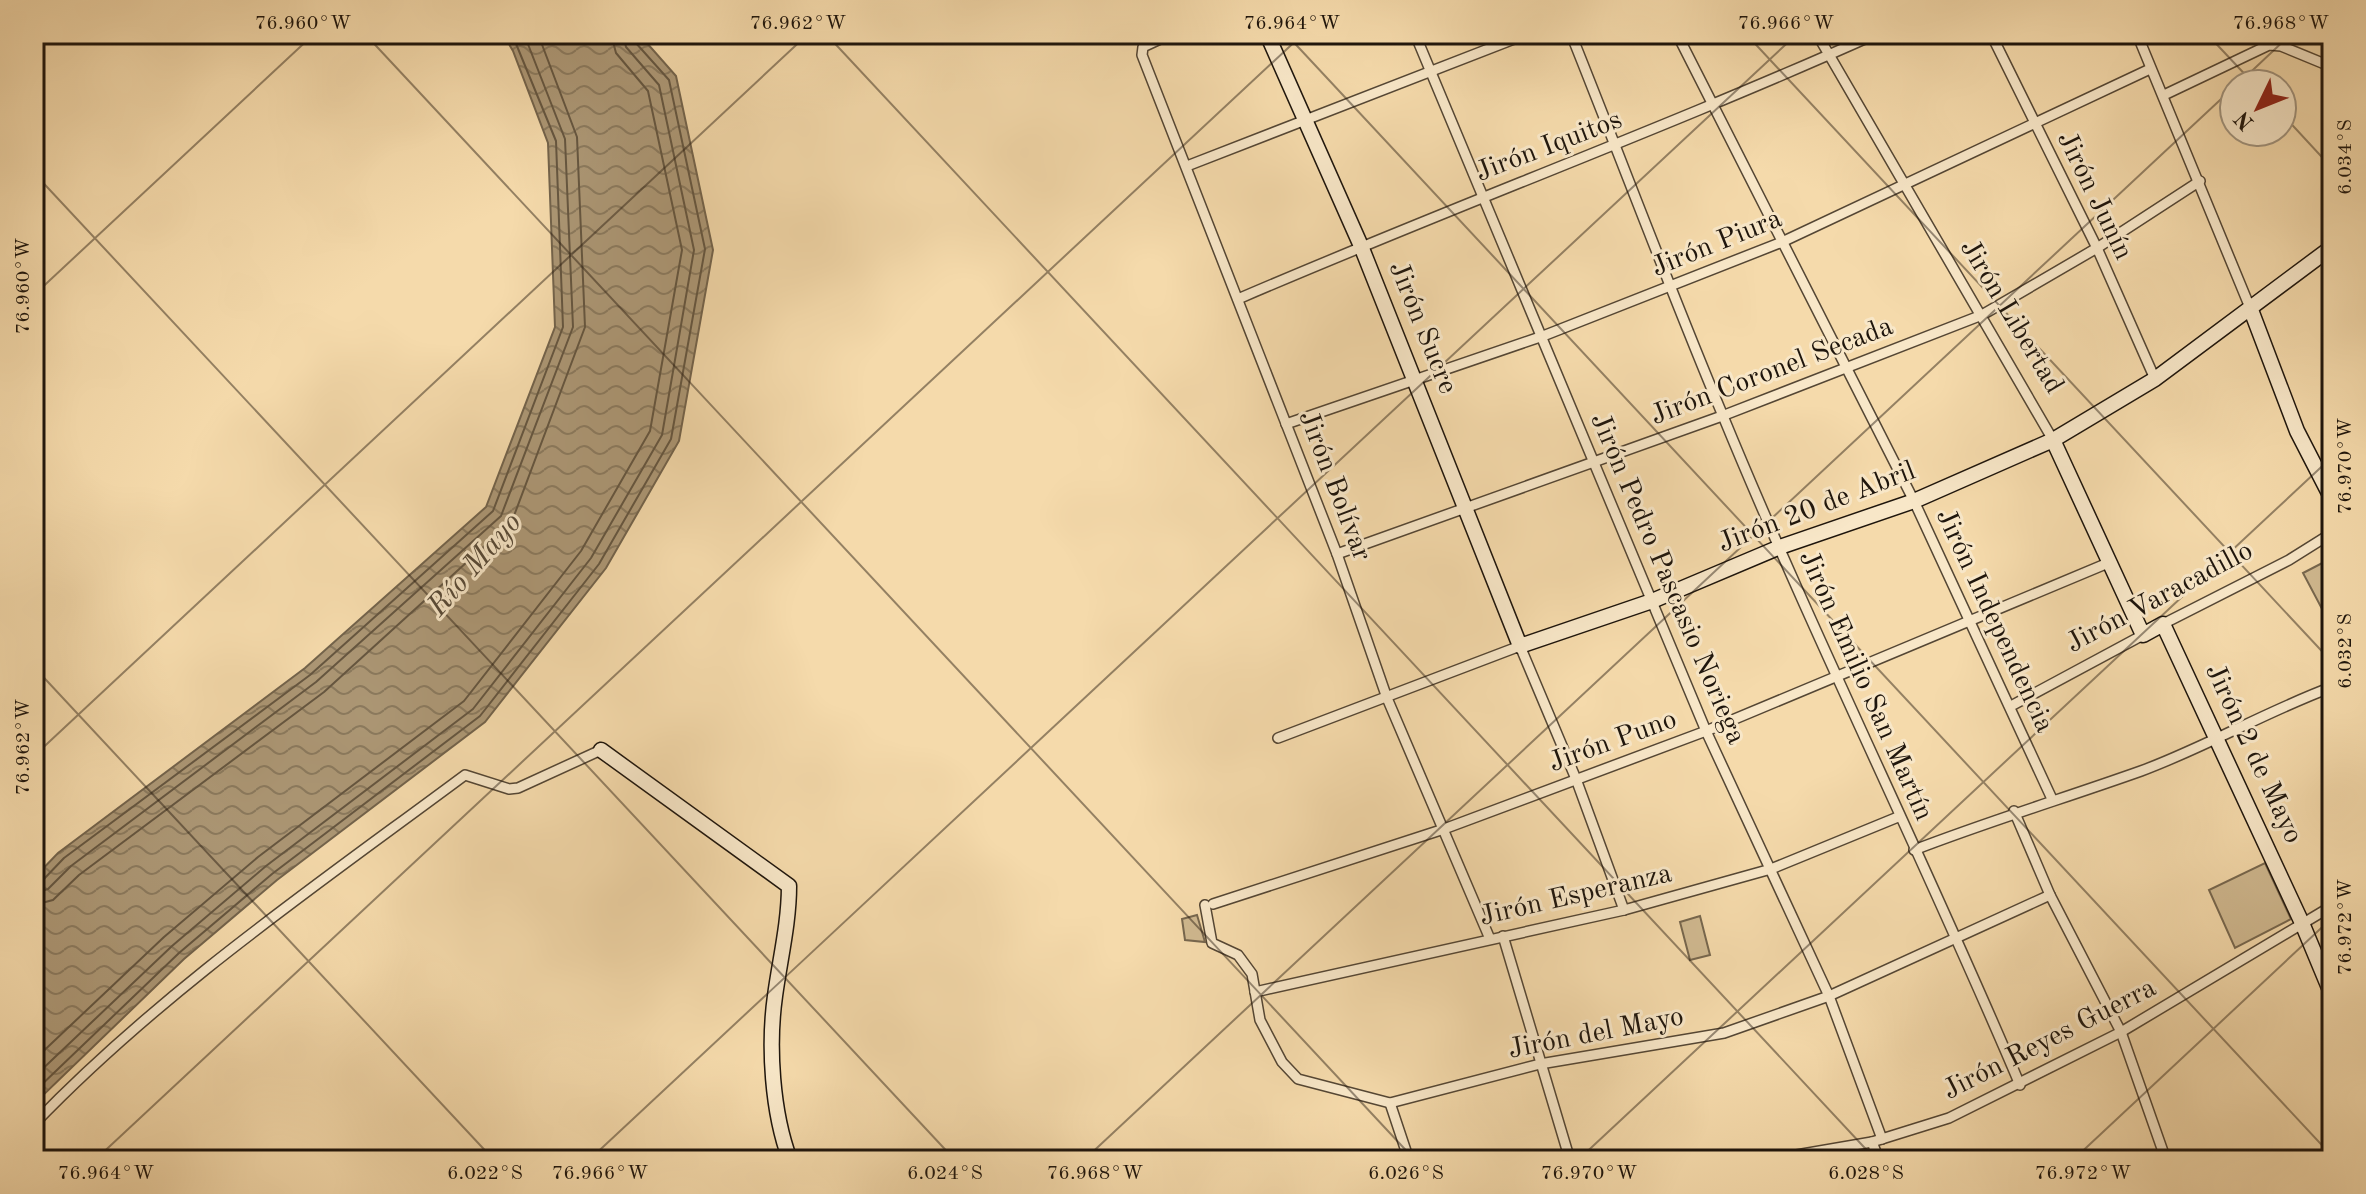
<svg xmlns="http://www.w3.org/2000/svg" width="2366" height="1194" viewBox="0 0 2366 1194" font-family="'Old Standard TT',serif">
  <defs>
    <pattern id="water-waves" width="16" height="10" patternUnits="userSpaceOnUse" patternTransform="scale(2)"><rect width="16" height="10" fill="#ac9775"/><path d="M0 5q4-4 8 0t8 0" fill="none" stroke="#8b7a5e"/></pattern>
  </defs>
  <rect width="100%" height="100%" fill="#f5daab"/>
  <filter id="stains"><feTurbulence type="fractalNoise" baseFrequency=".0025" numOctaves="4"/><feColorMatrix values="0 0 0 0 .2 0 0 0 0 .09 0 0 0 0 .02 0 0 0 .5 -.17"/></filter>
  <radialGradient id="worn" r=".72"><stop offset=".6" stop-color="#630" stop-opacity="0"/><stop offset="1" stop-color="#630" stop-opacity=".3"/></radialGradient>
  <g fill="#d0b990" stroke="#77674e" stroke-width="2">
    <path d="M2332,558V623L2330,624L2303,573Z"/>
    <path d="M2265,863L2291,919L2235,948L2209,890Z"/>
    <path d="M1197,915L1205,942L1185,940L1182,919Z"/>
    <path d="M1700,916L1710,955L1690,960L1680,922Z"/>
  </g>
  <path fill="url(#water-waves)" stroke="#73634b" stroke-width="2" d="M503,34H639L676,76L713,250L679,441L606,568L485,722L277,880L184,959L34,1104V878L58,853L305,668L486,507L555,327L548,143L513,51Z"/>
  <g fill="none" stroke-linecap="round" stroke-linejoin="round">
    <g stroke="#655640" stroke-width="2">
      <path d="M34,883L42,881L64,858L310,675L493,511L563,327L556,141L512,34"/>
      <path d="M34,893L48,889L71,866L316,682L501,516L573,327L565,139L524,34"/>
      <path d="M34,905L53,900L79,875L324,692L512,521L585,327L577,137L538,34"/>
      <path d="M34,1060L164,937L258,857L464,701L581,551L650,431L682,250L648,91L616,53L611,34"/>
      <path d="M34,1077L172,946L266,866L473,709L591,558L662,435L694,250L659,85L626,47L623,34"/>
      <path d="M34,1092L179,953L272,874L480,716L599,564L671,439L705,249L669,80L635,42L633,34"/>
    </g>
    <defs>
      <g id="street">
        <path d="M1171,34L1143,47L1142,55L1337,554L1387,698L1490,939"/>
        <path d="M1415,34L1706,731L1829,996L1882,1139"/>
        <path d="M1571,34C1622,161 1670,290 1723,416C1816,642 1925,860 2020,1085"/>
        <path d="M1677,34L1914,501L2052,799"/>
        <path d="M1817,34L2053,440"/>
        <path d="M1991,34L2097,248L2155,379"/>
        <path d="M2137,34L2251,310"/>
        <path d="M2164,95L2269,45L2281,46L2332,67"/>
        <path d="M1187,166L1527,34"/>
        <path d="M1238,299C1449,208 1666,128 1876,34"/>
        <path d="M1286,424L1543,336L1782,242L2150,69"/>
        <path d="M1337,554L1722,416L1982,315L2097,248L2200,181"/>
        <path d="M2163,624L2289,560L2332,533"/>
        <path d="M2011,706L2143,635"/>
        <path d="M1278,738L1520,646L1576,779L1624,910"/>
        <path d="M2014,811L2050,895L2121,1032L2166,1160"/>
        <path d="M1914,850C1989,821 2065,798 2141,771C2206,747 2267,711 2332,687"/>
        <path d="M1213,904L1444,829L1706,731L2108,563"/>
        <path d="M1205,905L1212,943L1238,955L1252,974L1260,1020L1282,1062L1298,1079L1390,1103L1540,1064L1724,1033L1829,996L2050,895"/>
        <path d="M1503,936L1570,1160"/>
        <path d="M1255,992L1624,910L1771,869L1898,817"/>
        <path d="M1390,1103L1409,1160"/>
        <path d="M34,1124C162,991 317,885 465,775L509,789L518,788L601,750"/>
        <path d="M1872,1142L1879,1160"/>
        <path d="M1766,1160L1872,1142L1949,1118L2121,1032L2332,906"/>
      </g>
      <g id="secondary">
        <path d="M1267,34L1361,246L1520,646L1652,601L1780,547L1914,501L2053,440L2155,379L2332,247"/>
        <path d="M2251,310L2297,431L2332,499"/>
        <path d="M2053,440L2143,635L2163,624L2302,923L2332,995"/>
        <path d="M601,750L789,886C789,923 780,959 775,996C768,1046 772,1112 790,1160"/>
      </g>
    </defs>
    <use href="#street" stroke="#544634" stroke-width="12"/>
    <use href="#secondary" stroke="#1e150c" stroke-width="17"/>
    <use href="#street" stroke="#f8e7c8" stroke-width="9"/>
    <use href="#secondary" stroke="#f8e7c8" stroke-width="14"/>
  </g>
  <path fill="none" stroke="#1e150c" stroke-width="2" stroke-opacity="0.45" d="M365,34L1415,1160M826,34L1876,1160M1286,34L2332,1156M1746,34L2332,662M2207,34L2254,84M2238,84L2291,34M2282,114L2332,168M34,173L955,1160M34,295L314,34M34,667L494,1160M34,756L808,34M95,1160L1303,34M589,1160L1797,34M1084,1160L2234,87M1578,1160L2332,457M2073,1160L2332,918"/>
  <g text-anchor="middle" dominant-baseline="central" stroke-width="6" stroke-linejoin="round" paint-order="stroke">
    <g font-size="28" fill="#1e150c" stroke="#f8e7c8">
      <text transform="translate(1549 147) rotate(-21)">Jirón Iquitos</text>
      <text transform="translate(2094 196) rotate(64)">Jirón Junín</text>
      <text transform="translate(1717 244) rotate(-22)">Jirón Piura</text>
      <text transform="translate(2011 317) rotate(59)">Jirón Libertad</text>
      <text transform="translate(1422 328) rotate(68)">Jirón Sucre</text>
      <text transform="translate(1772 372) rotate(-21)">Jirón Coronel Secada</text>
      <text transform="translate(1334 486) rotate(69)">Jirón Bolívar</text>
      <text transform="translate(1817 508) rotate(-21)">Jirón 20 de Abril</text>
      <text transform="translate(1667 579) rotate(67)">Jirón Pedro Pascasio Noriega</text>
      <text transform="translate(2160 598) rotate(-28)">Jirón Varacadillo</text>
      <text transform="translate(1994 621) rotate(65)">Jirón Independencia</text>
      <text transform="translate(1865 686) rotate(66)">Jirón Emilio San Martín</text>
      <text transform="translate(1613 742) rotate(-20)">Jirón Puno</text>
      <text transform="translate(2253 754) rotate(65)">Jirón 2 de Mayo</text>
      <text transform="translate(1576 896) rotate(-13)">Jirón Esperanza</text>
      <text transform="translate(1596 1034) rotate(-11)">Jirón del Mayo</text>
      <text transform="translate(2050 1040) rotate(-27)">Jirón Reyes Guerra</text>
    </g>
    <g font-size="30" font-style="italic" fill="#574936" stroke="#f8e7c8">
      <text transform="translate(475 565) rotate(-49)">Río Mayo</text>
    </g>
  </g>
  <rect width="2366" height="1194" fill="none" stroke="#f5daab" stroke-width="88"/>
  <g transform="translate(2258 108) rotate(227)"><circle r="38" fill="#f8e7c8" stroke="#a1937d" stroke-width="2"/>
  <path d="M0-6L14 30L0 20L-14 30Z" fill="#8f2418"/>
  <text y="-12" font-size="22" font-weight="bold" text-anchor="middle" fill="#1e150c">N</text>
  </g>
  <rect x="44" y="44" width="2278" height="1106" fill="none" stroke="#1e150c" stroke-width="3"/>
  <g font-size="20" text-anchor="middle" fill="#1e150c">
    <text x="303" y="29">76.960°W</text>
    <text x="798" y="29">76.962°W</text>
    <text x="1292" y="29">76.964°W</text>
    <text x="1786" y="29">76.966°W</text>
    <text x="2281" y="29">76.968°W</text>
    <text transform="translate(2344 157) rotate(-90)" y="7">6.034°S</text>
    <text transform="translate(22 286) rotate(-90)" y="7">76.960°W</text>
    <text transform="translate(2344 466) rotate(-90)" y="7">76.970°W</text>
    <text transform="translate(2344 651) rotate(-90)" y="7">6.032°S</text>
    <text transform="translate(22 747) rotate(-90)" y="7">76.962°W</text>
    <text transform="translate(2344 927) rotate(-90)" y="7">76.972°W</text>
    <text x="106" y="1179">76.964°W</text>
    <text x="485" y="1179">6.022°S</text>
    <text x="600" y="1179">76.966°W</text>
    <text x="945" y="1179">6.024°S</text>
    <text x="1095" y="1179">76.968°W</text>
    <text x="1406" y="1179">6.026°S</text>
    <text x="1589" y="1179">76.970°W</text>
    <text x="1866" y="1179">6.028°S</text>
    <text x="2083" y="1179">76.972°W</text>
  </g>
  <rect width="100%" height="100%" filter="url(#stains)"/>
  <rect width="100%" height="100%" fill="url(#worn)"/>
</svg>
